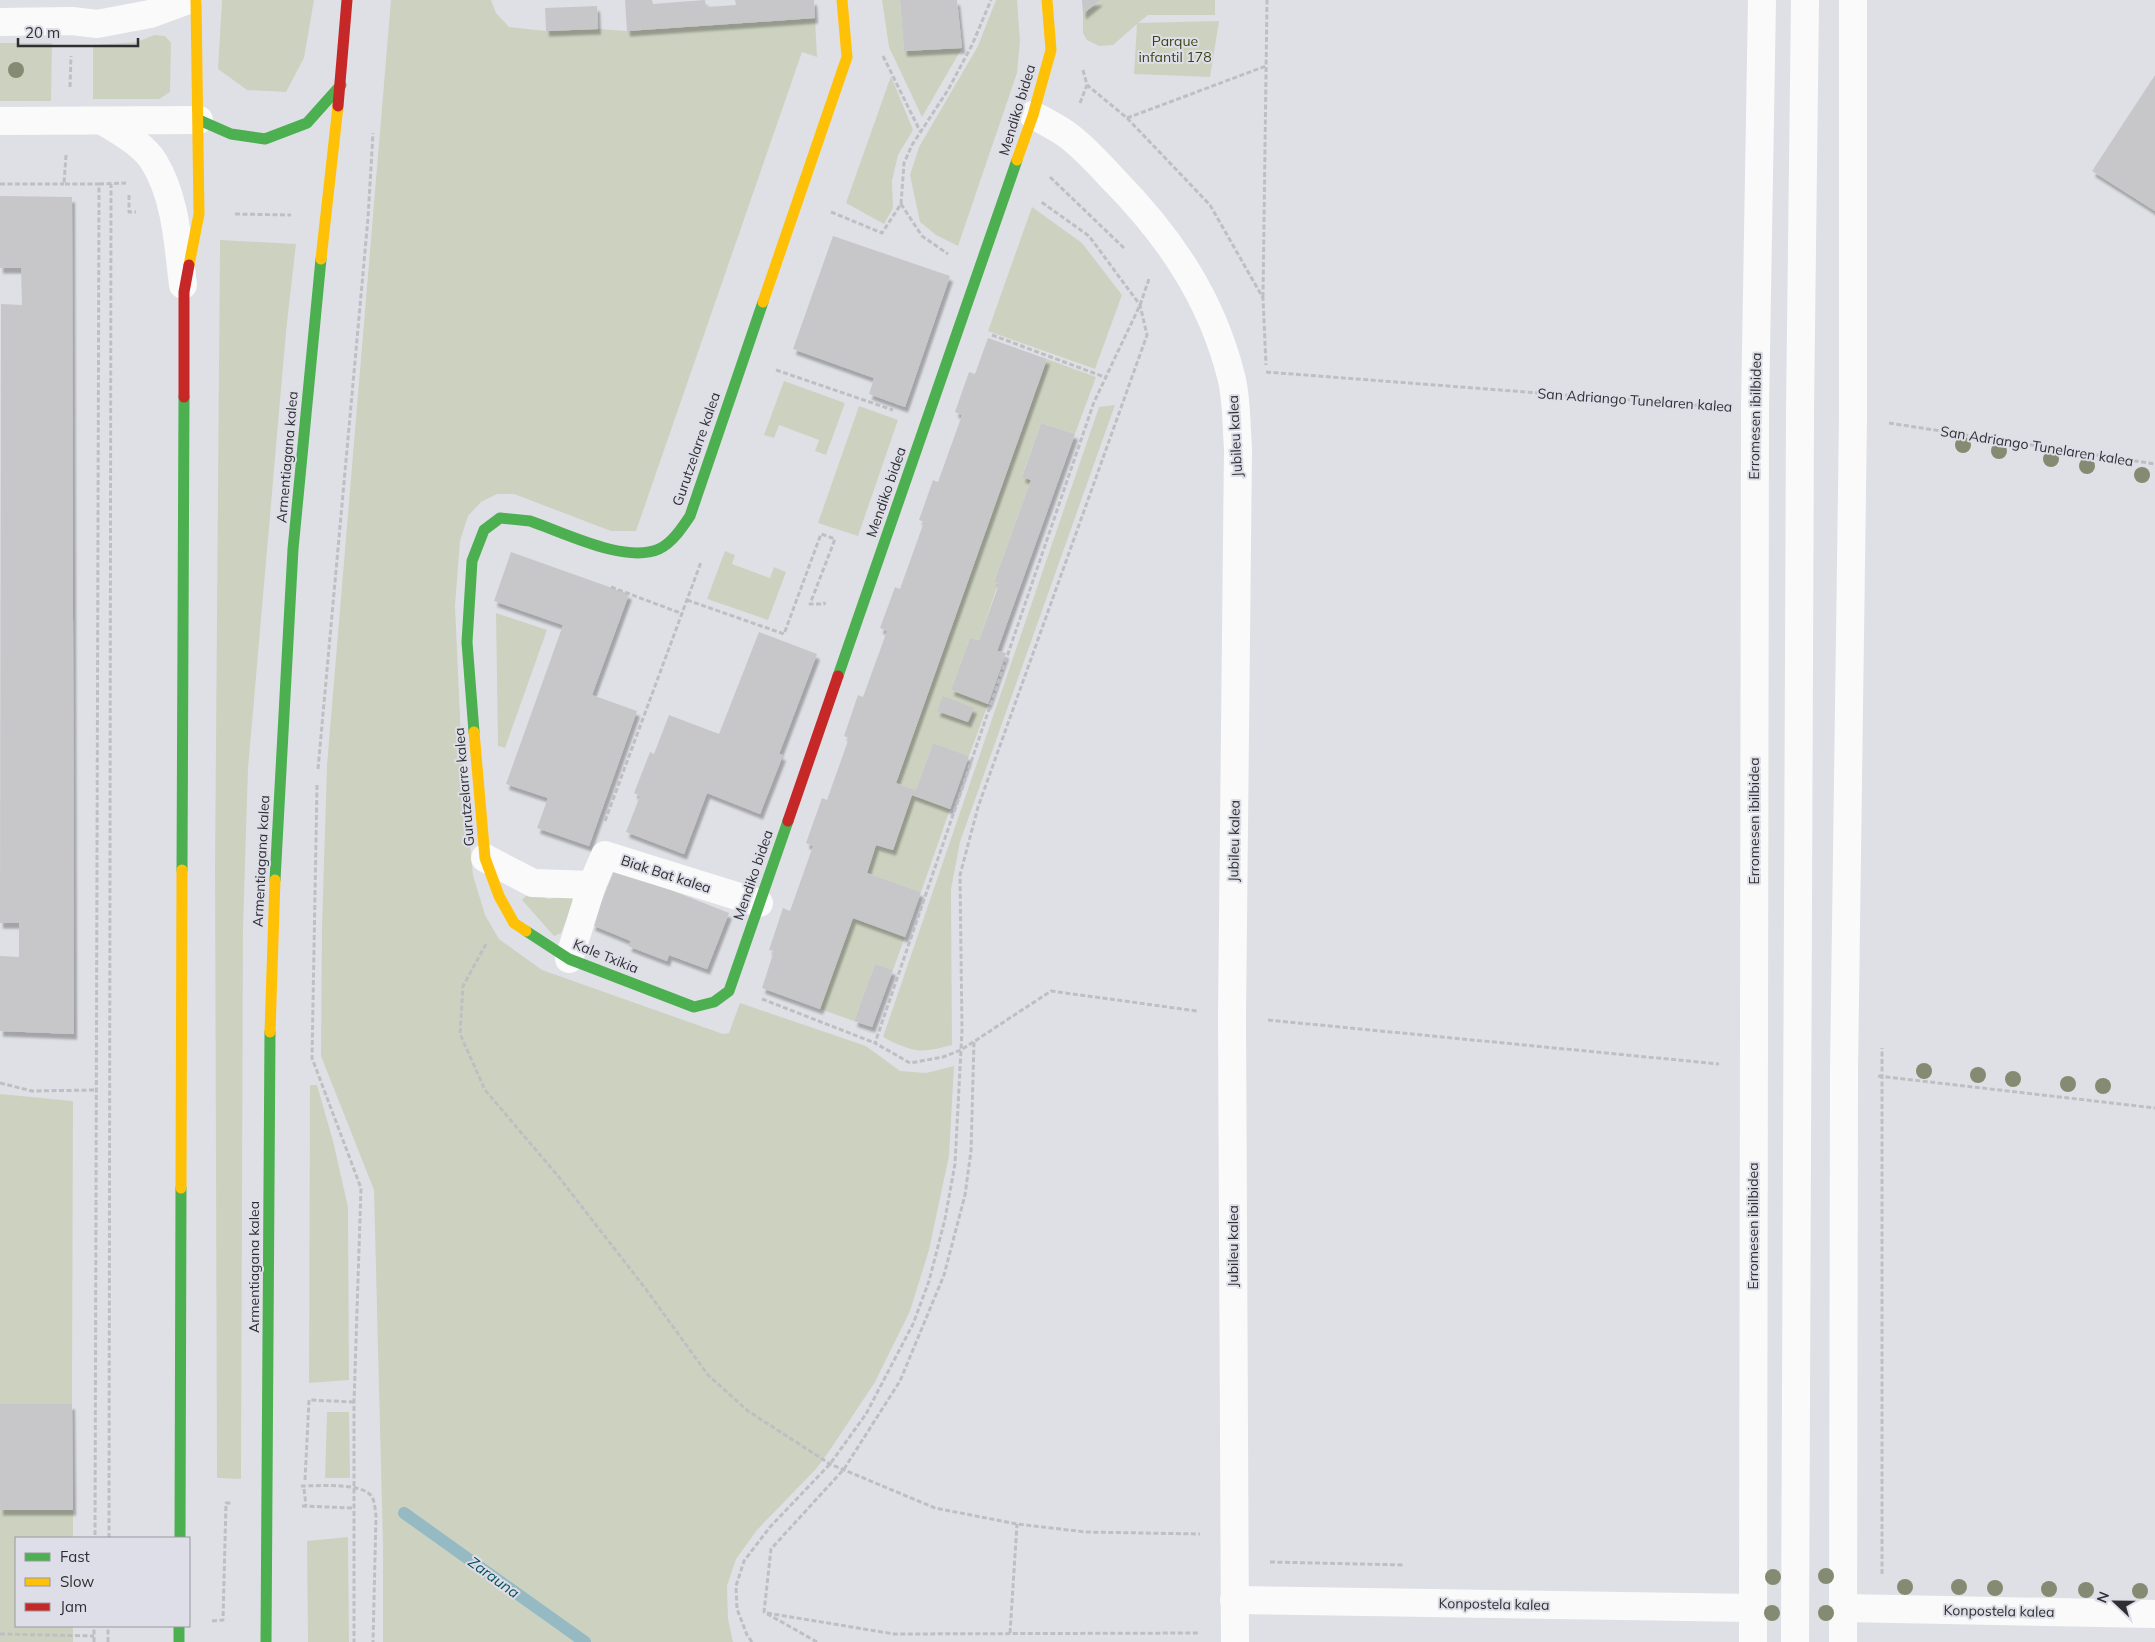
<svg xmlns="http://www.w3.org/2000/svg" width="2155" height="1642" viewBox="0 0 2155 1642" font-family="Mulish,sans-serif">
  <defs>
    <filter id="shadow"><feDropShadow dx="3" dy="5.5" stdDeviation="1" flood-color="#0004"/></filter>
  </defs>
  <rect width="100%" height="100%" fill="#dfe0e5"/>
  <g fill="#cdd2c0">
    <path d="M222,0H314L304,58L286,92L247,90L218,69Z"/>
    <path d="M391,0H491L496,13L509,27L546,31L598,29L627,31L815,18L817,57L802,52L636,531H611L514,494H497L481,502L468,516L460,541L455,606L462,761L473,875L485,915L499,939L542,970L723,1034L729,1033L740,1003L866,1046L900,1071L926,1073L954,1066L949,1156L929,1250L910,1311L875,1382L830,1450L816,1469L757,1530L736,1559L727,1586L728,1619L733,1642H383V1547L374,1190L321,1056L322,926L327,765Z"/>
    <path d="M882,0H900L904,51L962,48L922,117L889,47Z"/>
    <path d="M996,0H1017L1020,41L1017,73L958,246L936,235L920,222L910,175L919,147L978,46Z"/>
    <path d="M1100,0H1215V15H1148L1138,23L1219,21L1210,77L1134,74L1137,24L1113,45L1099,46L1087,40L1083,33V14Z"/>
    <path d="M154,35L165,36L171,43L170,92L159,99H93V45L137,42Z"/>
    <path d="M0,43H52L51,101H0Z"/>
    <path d="M891,76L913,130L898,155L892,181L893,208L884,224L846,203Z"/>
    <path d="M1032,207L1082,243L1122,295L1095,369L988,331Z"/>
    <path d="M220,240L296,244L286,332L248,769L243,928L241,1479L217,1478L215,866Z"/>
    <path d="M1047,359L1096,377L1075,434L1041,423L1022,476L1031,480L994,582L998,584L979,640L970,638L951,690L988,704L969,756L933,743L916,790L896,783Z"/>
    <path d="M784,381L845,403L826,455L815,451L819,440L779,425L774,438L764,435Z"/>
    <path d="M1115,405L960,842L951,889L952,1045C920,1054 912,1052 883,1037L1099,407Z"/>
    <path d="M859,406L898,420L858,536L818,523Z"/>
    <path d="M725,551L735,555L732,564L770,578L774,567L786,572L768,620L707,599Z"/>
    <path d="M496,613L547,630L505,748L498,746Z"/>
    <path d="M912,795L950,809L921,892L867,873L876,845L893,850Z"/>
    <path d="M530,892L548,899L571,896L574,902L561,933L554,936L522,900Z"/>
    <path d="M853,918L905,937L893,970L875,964L854,1021L820,1009Z"/>
    <path d="M310,1085H317L333,1141L348,1207L349,1380L309,1383Z"/>
    <path d="M0,1094L73,1101L72,1404H0Z"/>
    <path d="M327,1412H349L350,1478H325Z"/>
    <path d="M0,1510H73V1538H16V1626H73V1642H0Z"/>
    <path d="M348,1537L349,1642H308L307,1541Z"/>
  </g>
  <g fill="none" stroke-linecap="round" stroke-linejoin="round">
    <path stroke="#96bac4" stroke-width="12" d="M404,1513L585,1642"/>
  </g>
  <g fill="#c7c7ca" filter="url(#shadow)">
    <path d="M625,0H652L653,4L705,0L706,7L736,5L735,0H814L815,18L627,31Z"/>
    <path d="M900,0H957L962,48L904,51Z"/>
    <path d="M1082,0H1100L1083,14Z"/>
    <path d="M597,6L598,29L546,31L545,8Z"/>
    <path d="M2155,75V211L2092,171Z"/>
    <path d="M0,196L72,197L74,1034L0,1031V956L19,957V923H0L1,304L22,305L21,268H0Z"/>
    <path d="M833,236L950,276L905,407L869,394L874,378L793,349Z"/>
    <path d="M988,338L1047,359L896,783L916,790L933,743L969,756L950,809L912,795L893,850L876,845L867,873L921,892L905,937L853,918L820,1009L762,988L774,951L769,950L783,908L790,911L813,846L806,843L822,798L827,800L849,738L844,736L858,695L863,697L887,631L880,628L895,587L900,589L924,522L919,520L933,480L938,482L962,415L955,412L969,372L975,374Z"/>
    <path d="M1041,423L1075,434L997,651L1006,653L988,704L951,690L970,638L979,640L999,584L994,582L1031,480L1022,477Z"/>
    <path d="M511,552L629,594L592,695L637,711L589,846L537,828L548,798L506,784L563,625L494,601Z"/>
    <path d="M759,632L817,654L779,754L783,755L760,814L707,793L684,854L626,832L640,796L634,793L650,752L654,754L669,715L719,734Z"/>
    <path d="M943,696L974,708L968,722L937,711Z"/>
    <path d="M615,868L729,913L707,969L669,955L667,961L628,946L631,941L592,925Z"/>
    <path d="M875,964L893,970L872,1027L854,1021Z"/>
    <path d="M0,1404H72L73,1510H0Z"/>
  </g>
  <g fill="none" stroke-linecap="round" stroke-linejoin="round">
    <g stroke="#bfbfc3" stroke-width="3" stroke-dasharray="5 2.5" stroke-linecap="butt">
      <path d="M883,56L920,131"/>
      <path d="M1083,70L1087,85L1127,118L1210,205L1263,298L1266,365"/>
      <path d="M70,87L71,56"/>
      <path d="M1080,103L1087,85"/>
      <path d="M1127,118L1266,66"/>
      <path d="M66,155L64,184H99L95,1538"/>
      <path d="M1050,177L1125,249"/>
      <path d="M0,184H64"/>
      <path d="M99,184L126,183"/>
      <path d="M129,195V212H136"/>
      <path d="M901,204L922,236L948,254"/>
      <path d="M831,212L882,233L901,204L904,163L912,145L948,90L972,45L991,0"/>
      <path d="M235,214L291,215"/>
      <path d="M1149,279L1140,305L1094,402L875,1043L910,1063L943,1057L961,1050L1051,991L1197,1011"/>
      <path d="M1263,297L1267,0"/>
      <path d="M992,335L1107,378"/>
      <path d="M776,370L893,410"/>
      <path d="M1266,372L1721,407"/>
      <path d="M1889,423L2155,464"/>
      <path d="M611,587L683,614"/>
      <path d="M687,600L784,634L821,534L835,539L810,604H824L825,602"/>
      <path d="M318,769L368,218L373,133"/>
      <path d="M317,785L312,1058L361,1188L354,1402V1642"/>
      <path d="M605,821L701,562"/>
      <path d="M486,944L463,986L460,1034L485,1090L558,1176L645,1288L708,1375L748,1411L830,1464L935,1508L1017,1524L1086,1532L1200,1534"/>
      <path d="M762,999L875,1043"/>
      <path d="M1268,1020L1719,1064"/>
      <path d="M1878,1076L2155,1108"/>
      <path d="M0,1083L32,1091L96,1090"/>
      <path d="M305,1480L309,1400L354,1402"/>
      <path d="M301,1486C316,1486 364,1482 372,1497C375,1502 375,1510 376,1516L373,1642"/>
      <path d="M304,1489L306,1506"/>
      <path d="M302,1506L353,1508"/>
      <path d="M109,1538L111,184"/>
      <path d="M1270,1562L1405,1565"/>
      <path d="M1882,1574V1048"/>
      <path d="M767,1613L894,1634L1199,1633"/>
      <path d="M212,1621L223,1620L226,1503H231"/>
      <path d="M1010,1633L1017,1524"/>
      <path d="M0,1634L94,1636"/>
      <path d="M94,1642V1626"/>
      <path d="M108,1642V1626"/>
      <path d="M752,1642L747,1635L737,1609L736,1586L744,1561L770,1527L830,1464L866,1414L913,1324L929,1281L945,1219L955,1164L962,1030L960,875L978,807L1147,335L1140,305L1089,236L1040,201"/>
      <path d="M817,1642L764,1612L771,1549L844,1469L900,1381L944,1275L965,1195L971,1151L974,1041"/>
    </g>
    <g stroke="#fafafb" stroke-width="28">
      <path d="M0,22L72,21L97,24L150,14L188,0"/>
      <path d="M1033,115C1044,121 1056,127 1066,134C1083,146 1099,164 1113,179C1169,236 1211,297 1231,376C1237,398 1236,424 1238,448L1232,1017L1235,1642"/>
      <path d="M0,121L199,120"/>
      <path d="M103,121C120,132 143,144 154,162C176,198 178,244 183,285"/>
      <path d="M485,858L533,883L592,885"/>
      <path d="M569,959L592,885L605,855L759,903"/>
      <path d="M1234,1600L1753,1608"/>
      <path d="M1844,1608L2155,1614"/>
      <path d="M1753,1642L1755,409L1762,0"/>
      <path d="M1795,1642L1800,413L1805,0"/>
      <path d="M1843,1642L1844,1072L1853,417V0"/>
    </g>
    <g stroke="#4caf50" stroke-width="11">
      <path d="M199,120L231,134L265,139L307,123L341,85"/>
      <path d="M838,676L1017,160"/>
      <path d="M474,732L467,642L472,561L484,530L500,518L530,521C563,532 625,564 659,549C672,543 682,528 690,516L763,302"/>
      <path d="M182,870L184,397"/>
      <path d="M275,880L293,549L321,259"/>
      <path d="M526,931L569,959L694,1007L714,1002L729,991L788,821"/>
      <path d="M180,1538L181,1188"/>
      <path d="M179,1626V1642"/>
      <path d="M266,1642L270,1032"/>
    </g>
    <g stroke="#ffc107" stroke-width="11">
      <path d="M1017,160L1033,115L1051,50L1047,0"/>
      <path d="M321,259L338,106"/>
      <path d="M189,265L199,214L196,0"/>
      <path d="M763,302L847,57L842,0"/>
      <path d="M474,732L485,858L499,896L514,923L526,931"/>
      <path d="M270,1032L275,880"/>
      <path d="M181,1188L182,870"/>
    </g>
    <g stroke="#c62828" stroke-width="11">
      <path d="M338,106L347,0"/>
      <path d="M184,397V292L189,265"/>
      <path d="M788,821L838,676"/>
    </g>
  </g>
  <g fill="#858a72">
    <circle cx="16" cy="70" r="8"/>
    <circle cx="1963" cy="445" r="8"/>
    <circle cx="1999" cy="451" r="8"/>
    <circle cx="2051" cy="459" r="8"/>
    <circle cx="2087" cy="466" r="8"/>
    <circle cx="2142" cy="475" r="8"/>
    <circle cx="1924" cy="1071" r="8"/>
    <circle cx="1978" cy="1075" r="8"/>
    <circle cx="2013" cy="1079" r="8"/>
    <circle cx="2068" cy="1084" r="8"/>
    <circle cx="2103" cy="1086" r="8"/>
    <circle cx="1826" cy="1576" r="8"/>
    <circle cx="1773" cy="1577" r="8"/>
    <circle cx="1905" cy="1587" r="8"/>
    <circle cx="1959" cy="1587" r="8"/>
    <circle cx="1995" cy="1588" r="8"/>
    <circle cx="2049" cy="1589" r="8"/>
    <circle cx="2086" cy="1590" r="8"/>
    <circle cx="2140" cy="1591" r="8"/>
    <circle cx="1772" cy="1613" r="8"/>
    <circle cx="1826" cy="1613" r="8"/>
  </g>
  <g text-anchor="middle" dominant-baseline="central" stroke-width="4" stroke-linejoin="round" paint-order="stroke">
    <g font-size="14" fill="#3c4313" stroke="#dddee7">
      <text x="1175" y="41">Parque<tspan x="1175" dy="16">infantil 178</tspan></text>
    </g>
    <g font-size="14" fill="#2f2f33" stroke="#dddee7">
      <text transform="translate(1017 110) rotate(-73)">Mendiko bidea</text>
      <text transform="translate(1635 400) rotate(4)">San Adriango Tunelaren kalea</text>
      <text transform="translate(1755 416) rotate(-89)">Erromesen ibilbidea</text>
      <text transform="translate(1235 436) rotate(-93)">Jubileu kalea</text>
      <text transform="translate(2037 446) rotate(9)">San Adriango Tunelaren kalea</text>
      <text transform="translate(696 449) rotate(-71)">Gurutzelarre kalea</text>
      <text transform="translate(287 457) rotate(-85)">Armentiagana kalea</text>
      <text transform="translate(886 492) rotate(-71)">Mendiko bidea</text>
      <text transform="translate(464 787) rotate(-95)">Gurutzelarre kalea</text>
      <text transform="translate(1754 821) rotate(-90)">Erromesen ibilbidea</text>
      <text transform="translate(1234 841) rotate(-89)">Jubileu kalea</text>
      <text transform="translate(261 861) rotate(-87)">Armentiagana kalea</text>
      <text transform="translate(666 874) rotate(18)">Biak Bat kalea</text>
      <text transform="translate(753 875) rotate(-71)">Mendiko bidea</text>
      <text transform="translate(606 956) rotate(22)">Kale Txikia</text>
      <text transform="translate(1753 1226) rotate(-90)">Erromesen ibilbidea</text>
      <text transform="translate(1233 1246) rotate(-90)">Jubileu kalea</text>
      <text transform="translate(254 1267) rotate(-90)">Armentiagana kalea</text>
      <text transform="translate(1494 1604) rotate(1)">Konpostela kalea</text>
      <text transform="translate(1999 1611) rotate(1)">Konpostela kalea</text>
    </g>
    <g font-size="15" font-style="italic" fill="#004e5c" stroke="#dddee7">
      <text transform="translate(494 1577) rotate(36)">Zarauna</text>
    </g>
  </g>
  <rect x="15" y="1537" width="175" height="90" fill="#dddee7" stroke="#97989f"/>
  <rect x="25" y="1553" width="25" height="8" fill="#4caf50" stroke="#97989f"/>
  <text x="60" y="1562" font-size="15" fill="#2f2f33">Fast</text>
  <rect x="25" y="1578" width="25" height="8" fill="#ffc107" stroke="#97989f"/>
  <text x="60" y="1587" font-size="15" fill="#2f2f33">Slow</text>
  <rect x="25" y="1603" width="25" height="8" fill="#c62828" stroke="#97989f"/>
  <text x="60" y="1612" font-size="15" fill="#2f2f33">Jam</text>
  <g transform="translate(2115 1602) rotate(292)" stroke="#dddee7" stroke-width="4" paint-order="stroke">
  <path d="M0-4L9 19L0 12L-9 19Z" fill="#2f2f33"/>
  <text y="-8" font-size="14" font-weight="bold" text-anchor="middle" fill="#2f2f33">N</text>
  </g>
  <path d="M18 38v8h120v-8" fill="none" stroke="#2f2f33" stroke-width="2.5"/>
  <text x="25" y="38" font-size="15" fill="#2f2f33" stroke="#dddee7" stroke-width="4" paint-order="stroke">20 m</text>
</svg>
